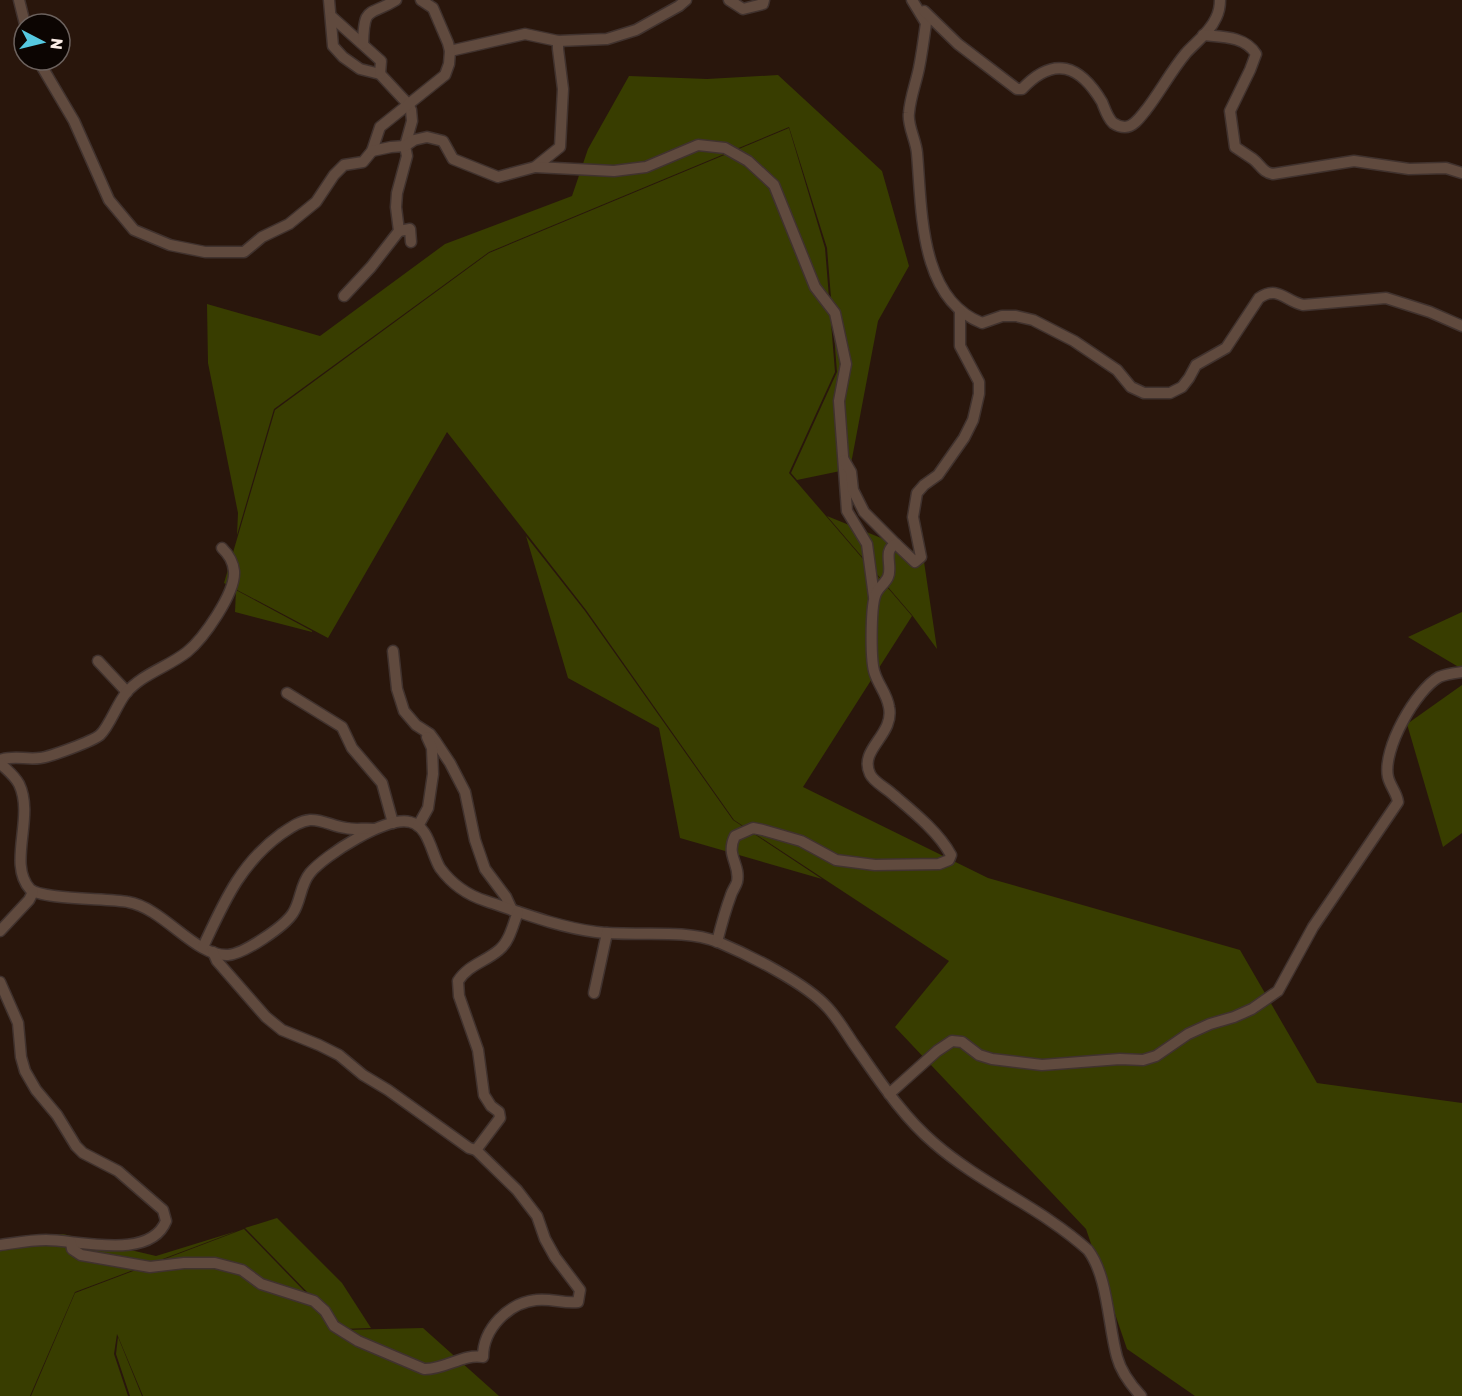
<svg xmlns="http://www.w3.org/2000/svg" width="1462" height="1396" viewBox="0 0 1462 1396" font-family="Rubik,sans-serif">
  <rect width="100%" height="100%" fill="#29160c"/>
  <g fill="#383d00">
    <path d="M778,75L882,171L909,266L878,321L850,469L797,480L791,473L837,372L827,248L789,127L489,252L274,409L237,535L238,513L208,363L207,304L320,336L445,244L572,196L588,149L629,76L707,79Z"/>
    <path d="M789,128L825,248L835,372L789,473L912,616L803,787L988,878L1240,950L1317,1083L1462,1103V1396H1195L1127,1349L1086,1229L895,1027L949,961L734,820L586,610L447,432L328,638L224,583L275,410L489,253Z"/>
    <path d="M827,516L923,555L937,649L912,615Z"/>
    <path d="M526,536L585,611L733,820L822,879L680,838L659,728L568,678Z"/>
    <path d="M236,590L312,631V632L235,612Z"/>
    <path d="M1462,612V669L1408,637Z"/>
    <path d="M1462,685V833L1443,847L1407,724Z"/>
    <path d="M277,1218L342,1283L371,1328L343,1329L245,1228Z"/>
    <path d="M244,1229L342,1330L423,1328L499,1396H143L117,1334L114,1354L128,1396H31L75,1293Z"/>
    <path d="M237,1231L75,1292L30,1396H0V1245L63,1234L156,1256Z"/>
    <path d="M118,1337L142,1396H130L116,1354Z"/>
  </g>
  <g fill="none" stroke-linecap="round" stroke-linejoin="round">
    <defs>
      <g id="minor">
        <path d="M19,0L25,24"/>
        <path d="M329,0L333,46L343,57L360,69L380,74L408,104L411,110L412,121L405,146L407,156L397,193L396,207L399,231L371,267L344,296"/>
        <path d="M729,0L743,9L763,4L764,0"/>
        <path d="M912,0L926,23C924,38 922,53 919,68C916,83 910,98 909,113C907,125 916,140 917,153C922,210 919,299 982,323L1002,316H1016L1033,320L1074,341L1117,370L1131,387L1144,393H1170L1182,387L1189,378L1196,365L1226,348L1259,298C1278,285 1285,301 1303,305L1386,298L1430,312L1462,326"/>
        <path d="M924,11L958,44L1017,89H1022C1054,55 1080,65 1102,102C1105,109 1107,117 1113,123C1116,125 1121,127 1125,127C1134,127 1141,116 1146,110C1160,92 1171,71 1186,53C1196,42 1210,32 1216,18C1219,12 1220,6 1220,0"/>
        <path d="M332,17L381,61L380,74"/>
        <path d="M1203,35C1222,37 1245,36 1256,54L1250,70L1230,111L1235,147C1241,151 1247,155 1253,159C1261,165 1262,172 1273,174L1354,161L1409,169L1446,168L1462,173"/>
        <path d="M363,44C364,4 369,17 396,0"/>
        <path d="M450,51L525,34L558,41L607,39L636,30L679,6L686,0"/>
        <path d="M38,60L74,121L109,200L134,230L170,245L205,252H244L262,237L289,224L316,202L334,175L344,165L363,162L372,151L380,127L445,75L449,64L450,51L448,43L433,8L421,0"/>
        <path d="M372,151L391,147L405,146L414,140L427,137L443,141L453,159L498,177L535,167L560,147L563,89L558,49V41"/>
        <path d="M535,167L614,171L646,167L698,145L725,148L748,161L774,185L815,287L835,313L846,364L839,401L847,511L867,544L874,597"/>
        <path d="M399,231L410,229L411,242"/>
        <path d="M844,460L851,472L853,490L864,512L896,544"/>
        <path d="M393,651L397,689L404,711L416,725L430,734L436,742L450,763L465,792L475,840L485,869L506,897L512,910"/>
        <path d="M98,661L127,692"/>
        <path d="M287,693L342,727L352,748L382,783L393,823"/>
        <path d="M0,760C14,755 26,760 40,758C50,757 93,741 100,735C109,727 117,704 126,693C142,674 168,667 187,652C203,639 236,593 234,571C233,561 229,555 222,548"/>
        <path d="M0,763C7,770 15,776 19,784C35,817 7,864 30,889C42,900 108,898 128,902C164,908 195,957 228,955C244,954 285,926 293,913C301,901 300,885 310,873C325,855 386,816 410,822C429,826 431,853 440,868C451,883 467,895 486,901C522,913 558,927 596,932C634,937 682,928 718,942C749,955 806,983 828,1008C838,1019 845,1031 853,1043C878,1078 901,1115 934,1143C981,1184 1042,1208 1088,1250C1108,1276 1108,1325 1117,1357C1121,1372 1130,1384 1141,1396"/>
        <path d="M418,826L428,808L433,774L432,748L427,737"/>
        <path d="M0,931L29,900L33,892"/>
        <path d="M717,942C721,926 725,911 731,895C732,891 736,886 737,882C741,864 725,856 735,836L753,828L763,830L801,841L836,860L875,865L939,864L949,860L951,855C938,831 911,810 890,792C884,787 873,781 870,774C858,749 895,735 889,707C887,694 879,686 875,674C870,662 871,608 875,596C877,588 885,584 888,577C893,566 882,550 896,544L915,562L921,557L913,517L917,493L924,485L938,475L964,438L973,420L979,394V382L960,346V312"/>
        <path d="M203,947C224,902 240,864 281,834C290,828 299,821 310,820C322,819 334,827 346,828C355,830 364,828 374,829"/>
        <path d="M0,982L18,1023L21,1057L25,1071L36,1090L57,1115L76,1146L83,1153L118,1171L163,1210L166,1221C150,1261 78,1240 46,1240C30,1240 15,1243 0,1245"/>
        <path d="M594,993L607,933"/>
        <path d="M889,1094L937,1051L952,1041L962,1042L979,1055L992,1059L1042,1065L1120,1059L1143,1060L1156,1056L1188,1034L1210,1024L1234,1017L1252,1009L1278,991L1313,927L1398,802C1397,793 1390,786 1388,777C1382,749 1416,690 1439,677C1446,674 1455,673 1462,672"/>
        <path d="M476,1150L500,1118L499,1112L491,1106L484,1095L478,1050L459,996L458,981C468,965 485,962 499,950C510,941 513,924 518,912"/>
        <path d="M71,1243L72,1249L81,1255L150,1267L184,1263H215L242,1270L261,1284L314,1301L325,1311L334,1326L358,1341L424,1369C444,1370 464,1353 483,1357C483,1329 508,1303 536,1300C551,1298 564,1304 578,1302L580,1290L555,1257L545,1239L537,1216L517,1190L476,1150L469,1148L388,1090L363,1075L339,1055L319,1045L282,1030L266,1017L217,961L213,952"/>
      </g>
    </defs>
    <use href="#minor" stroke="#40322e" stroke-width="13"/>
    <use href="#minor" stroke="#604a3e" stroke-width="10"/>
  </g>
  <g transform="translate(42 42) rotate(97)"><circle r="28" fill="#0c0502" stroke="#6c625e" stroke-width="1.5"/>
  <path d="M0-4.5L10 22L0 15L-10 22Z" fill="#56c9e1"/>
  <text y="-9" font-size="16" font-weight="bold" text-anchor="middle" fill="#fceee7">N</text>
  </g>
</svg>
